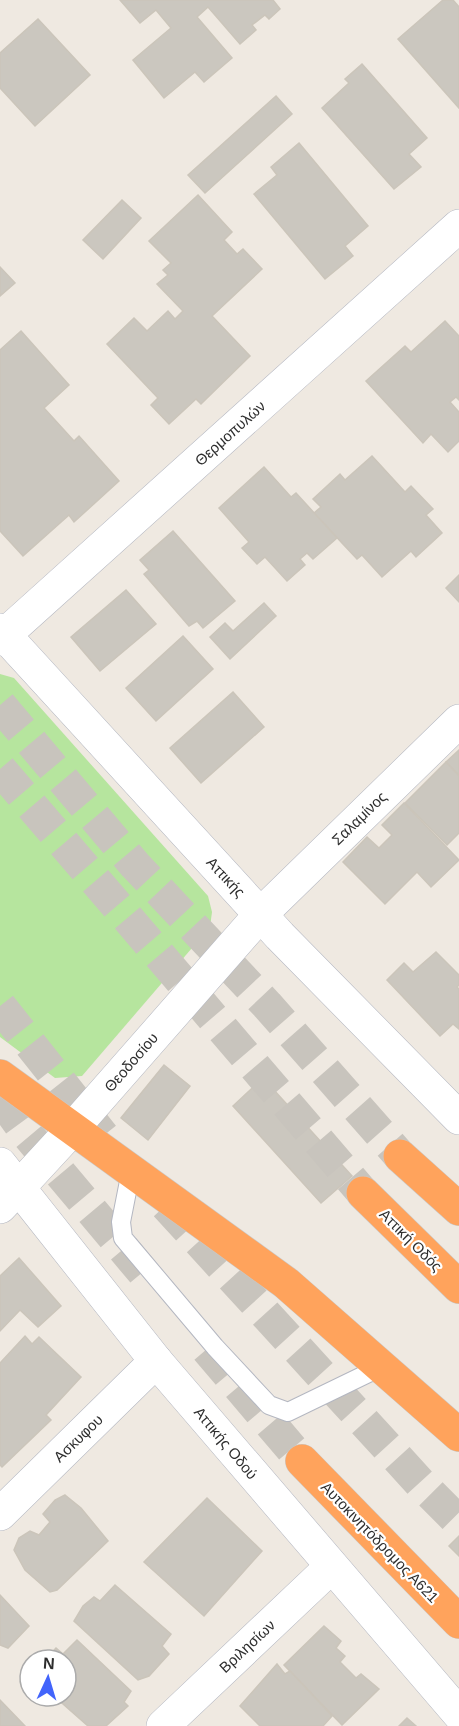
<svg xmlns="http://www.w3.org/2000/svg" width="459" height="1726" viewBox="0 0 459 1726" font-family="Helvetica,sans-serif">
  <rect width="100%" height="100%" fill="#efe9e1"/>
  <path fill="#b6e59e" d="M0,674L14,678L208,896L212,912L210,927L82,1076L55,1078L0,1037Z"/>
  <g fill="#cbc7bf" stroke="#cbc5ba" stroke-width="1.5">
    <path d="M120,0H273L280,9L269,19L265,15L252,25L256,30L240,44L208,7L197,17L232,58L204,82L195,72L164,98L133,60L171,28L156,10L140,23Z"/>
    <path d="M443,0H453L459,7V108L398,39Z"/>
    <path d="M38,19L90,75L35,126L0,88V53Z"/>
    <path d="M362,64L427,138L409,154L421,167L394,189L322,108L349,83L345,79Z"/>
    <path d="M276,96L292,114L205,193L188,175Z"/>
    <path d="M299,143L368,226L345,246L353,256L325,279L254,194L277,175L271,167Z"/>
    <path d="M198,195L232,232L224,240L237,254L243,249L262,269L212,316L250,356L201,404L196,399L169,424L151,405L158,398L107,344L134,318L147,331L168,311L175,319L183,311L157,284L168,275L163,270L171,263L149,241Z"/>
    <path d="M122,200L141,218L103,259L83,240Z"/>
    <path d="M0,267L15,283L0,296Z"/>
    <path d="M445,321L459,336V400L456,397L450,402L459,412V441L448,452L431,434L423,443L366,381L405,346L411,352Z"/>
    <path d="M21,331L69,385L44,408L74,441L79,436L119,481L74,522L69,515L23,556L0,531V350Z"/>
    <path d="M372,456L405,492L411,486L433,509L426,515L442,533L416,557L411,551L382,577L362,555L357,559L314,513L321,507L313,499L340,474L345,480Z"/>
    <path d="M264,467L291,497L296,493L337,538L313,559L307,553L300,559L305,565L287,581L265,557L257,564L242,548L249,542L219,508Z"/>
    <path d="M173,531L235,601L203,628L197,621L189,626L144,574L149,570L140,560Z"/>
    <path d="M459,575V602L446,588Z"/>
    <path d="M126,590L156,624L100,671L71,637Z"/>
    <path d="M264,603L276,616L230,659L210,637L225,623L233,631Z"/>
    <path d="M183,636L213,669L156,721L126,688Z"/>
    <path d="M233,692L264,727L201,783L170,748Z"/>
    <path d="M459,750V775L446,762Z"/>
    <path d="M446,762L459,776V833L447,845L405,803Z"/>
    <path d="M404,803L459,860L431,887L417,872L385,904L343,862L367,837L379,848L392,835L382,825Z"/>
    <path d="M436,952L459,975V985L457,987L459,989V1029L453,1024L440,1036L387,980L404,963L413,972Z"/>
    <path d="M164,1065L190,1086L148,1140L121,1118Z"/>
    <path d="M263,1078L352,1176L321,1203L233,1106Z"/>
    <path d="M19,1258L61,1306L38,1327L20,1310L0,1331V1276Z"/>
    <path d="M25,1336L32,1344L39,1337L81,1377L46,1415L51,1420L2,1467L0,1465V1363Z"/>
    <path d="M65,1495L81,1508L108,1541L57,1590L50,1592L25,1570L14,1550L19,1538L30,1531L39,1535L50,1522L43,1514L55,1500Z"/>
    <path d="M207,1498L262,1551L204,1616L144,1562Z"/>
    <path d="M459,1536V1556L449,1546Z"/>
    <path d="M115,1585L171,1634L162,1646L169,1654L149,1676L138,1680L74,1621L83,1606L94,1597L100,1601Z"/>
    <path d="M0,1595L29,1626L8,1648L0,1645Z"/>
    <path d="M324,1626L341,1641L336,1648L345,1656L340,1662L356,1678L361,1674L379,1689L342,1725L284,1665Z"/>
    <path d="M77,1640L131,1691L124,1702L128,1706L106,1726H88L54,1696H66V1660H45L56,1648L63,1654Z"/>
    <path d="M277,1664L285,1674L290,1671L332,1716L323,1726H260L240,1706Z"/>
    <path d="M0,1700L25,1726H0Z"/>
    <path d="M407,1718L416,1726H399Z"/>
  </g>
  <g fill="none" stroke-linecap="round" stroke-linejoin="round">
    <g stroke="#c8c4bd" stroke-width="33" stroke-dasharray="33 16" stroke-linecap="butt">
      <path d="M0,705L135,865L267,1005L400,1156"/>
      <path d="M0,769L363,1193"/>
      <path d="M0,1006L103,1136"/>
      <path d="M0,1097L27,1134L143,1272"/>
      <path d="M166,1205L421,1484L459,1522"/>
      <path d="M207,1349L302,1461"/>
    </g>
    <defs>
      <path id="lane" d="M131,1171L121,1222L123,1238L215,1347L269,1405L288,1412L383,1366"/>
      <g id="street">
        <path d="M260,915L459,721"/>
        <path d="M0,1207L19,1187"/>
        <path d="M0,1514L156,1361"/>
        <path d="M163,1726L331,1567"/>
      </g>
      <g id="secondary">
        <path d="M0,630L280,936L459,1118"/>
        <path d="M0,639L459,226"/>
        <path d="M0,1164L156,1361L459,1714"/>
        <path d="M19,1187L67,1135L260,915"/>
      </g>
      <g id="highway">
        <path d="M0,1076L286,1283L459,1435"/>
        <path d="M400,1156L459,1209"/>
        <path d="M363,1193L459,1287"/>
        <path d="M302,1461L459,1622"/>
      </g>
    </defs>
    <use href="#lane" stroke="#b4b7c1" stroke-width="20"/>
    <use href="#street" stroke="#b4b7c1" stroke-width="34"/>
    <use href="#secondary" stroke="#b4b7c1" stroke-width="34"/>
    <use href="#highway" stroke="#c9c9c9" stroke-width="34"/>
    <use href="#lane" stroke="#fff" stroke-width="18"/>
    <use href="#street" stroke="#fff" stroke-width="33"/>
    <use href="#secondary" stroke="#fff" stroke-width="33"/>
    <use href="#highway" stroke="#ffa35c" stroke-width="33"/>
  </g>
  <g text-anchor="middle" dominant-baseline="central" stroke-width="4.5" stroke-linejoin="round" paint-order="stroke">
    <g font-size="15" fill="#2e2e2e" stroke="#fff">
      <text transform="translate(230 433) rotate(-42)">Θερμοπυλών</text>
      <text transform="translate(359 818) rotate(-44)">Σαλαμίνος</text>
      <text transform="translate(226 877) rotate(47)">Αττικής</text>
      <text transform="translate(131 1062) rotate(-49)">Θεοδοσίου</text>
      <text transform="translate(411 1240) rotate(45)">Αττική Οδός</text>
      <text transform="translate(78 1438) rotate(-44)">Ασκυφου</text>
      <text transform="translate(226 1443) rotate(50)">Αττικής Οδού</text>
      <text transform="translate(380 1542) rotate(46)">Αυτοκινητόδρομος Α621</text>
      <text transform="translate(247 1646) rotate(-43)">Βριλησίων</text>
    </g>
  </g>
  <g transform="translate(48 1678) rotate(4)"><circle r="28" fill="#ffffff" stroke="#ababab" stroke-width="1.5"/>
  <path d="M0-4.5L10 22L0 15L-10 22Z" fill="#4264fb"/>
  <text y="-9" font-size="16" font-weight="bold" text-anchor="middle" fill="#2e2e2e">N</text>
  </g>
</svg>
